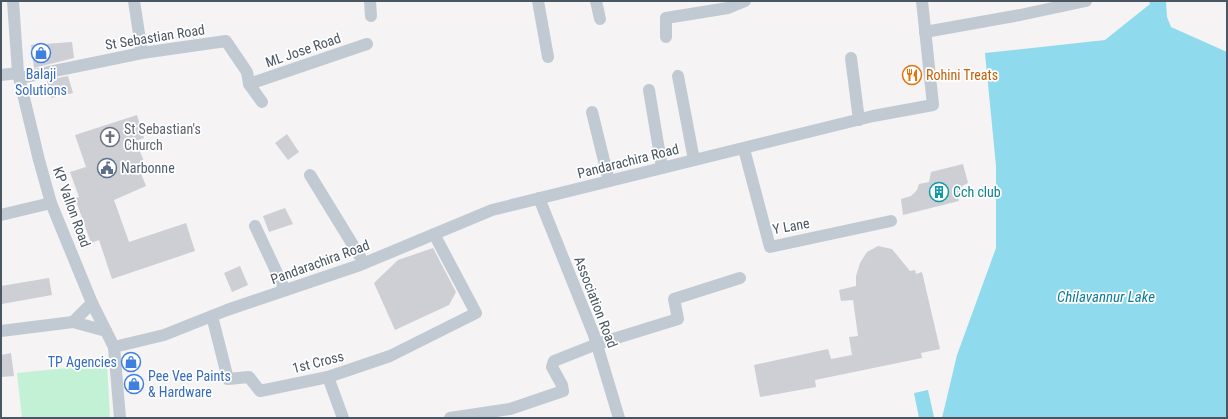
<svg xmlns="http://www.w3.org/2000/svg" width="1228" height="419" viewBox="0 0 1228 419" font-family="'Roboto Condensed',sans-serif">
  <rect width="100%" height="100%" fill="#f5f3f3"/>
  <path fill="#c3f1d5" d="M107,364L110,418H22L17,373Z"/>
  <g fill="#90daee">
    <path d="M1149,1H1166L1167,17L1171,27L1227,52V418H942L957,355L996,248V166L985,53L1105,40L1150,4Z"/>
    <path d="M928,390L934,417L919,418L914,393Z"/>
  </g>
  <g fill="#cdcfd5">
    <path d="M72,42L74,58L34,68L31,45Z"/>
    <path d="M68,76L73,93L51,98L47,80Z"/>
    <path d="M137,115L144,138L136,141L145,164L138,166L146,186L114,200L129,242L186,223L195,251L112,279L99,240L91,243L75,198L79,197L70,172L86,167L75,135Z"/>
    <path d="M287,134L299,152L288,160L275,143Z"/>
    <path d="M963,164L968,183L962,186L964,194L957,195L959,201L903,215L901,199L911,196L917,190L919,184L929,182L931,172Z"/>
    <path d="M285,208L293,224L269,232L263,216Z"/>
    <path d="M878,246L892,249L910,271L915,270L916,274L922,272L940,349L921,353L922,358L815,380L816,387L760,397L754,365L828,349L831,359L852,355L849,337L858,336L853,300L841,301L839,290L856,286V276L860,263L867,252Z"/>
    <path d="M433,248L456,292L449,305L395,330L374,283L398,260Z"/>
    <path d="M240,266L248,285L232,292L224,273Z"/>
    <path d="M49,278L52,295L2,304L1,286Z"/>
    <path d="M11,353L14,376L1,377V355Z"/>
  </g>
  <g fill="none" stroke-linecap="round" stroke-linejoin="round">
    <g stroke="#c1cad2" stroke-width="12">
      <path d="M13,1L18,73L39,160L51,203L92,303L114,347L120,418"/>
      <path d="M134,1L142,53"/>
      <path d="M370,1L371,16"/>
      <path d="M538,1L548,57"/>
      <path d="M596,1L600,19"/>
      <path d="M925,32L1020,15L1086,1"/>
      <path d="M666,37V18L728,8L745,1"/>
      <path d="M851,58L859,120"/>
      <path d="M1,75L18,73"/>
      <path d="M678,76L694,160"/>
      <path d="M20,78L142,53L226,41L247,72L249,84L262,102"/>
      <path d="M249,84L367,44"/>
      <path d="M649,90L662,168"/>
      <path d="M592,112L609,181"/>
      <path d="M744,149L770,247L891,221"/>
      <path d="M310,175L364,263"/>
      <path d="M539,198L594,335L619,418"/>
      <path d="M1,215L51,203"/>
      <path d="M255,226L285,290"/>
      <path d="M212,316L228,379L249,377L260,391L328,377L390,356L476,313L434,234"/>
      <path d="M73,322L92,303"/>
      <path d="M1,331L73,322L106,331"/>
      <path d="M114,347L164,335L227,310L360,265L492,210L873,116L933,105L922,1"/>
      <path d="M328,377L343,418"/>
      <path d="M450,418L510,409L563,391L562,385L552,367L554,361L597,344L678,319L674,299L740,278"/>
    </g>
  </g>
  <defs>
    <symbol id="shop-ring" viewBox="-11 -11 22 22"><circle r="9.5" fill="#fff" stroke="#3f7fe0" stroke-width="1.5"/><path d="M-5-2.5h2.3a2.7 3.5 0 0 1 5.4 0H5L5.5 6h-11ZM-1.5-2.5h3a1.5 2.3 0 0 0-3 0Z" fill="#3f7fe0"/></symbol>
    <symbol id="restaurant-ring" viewBox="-11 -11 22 22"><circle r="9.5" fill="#fff" stroke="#e8710a" stroke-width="1.5"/><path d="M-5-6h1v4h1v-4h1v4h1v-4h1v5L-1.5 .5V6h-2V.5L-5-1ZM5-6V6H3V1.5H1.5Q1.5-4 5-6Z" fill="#e8710a"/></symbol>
    <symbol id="church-ring" viewBox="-11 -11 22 22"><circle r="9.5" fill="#fff" stroke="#6b7280" stroke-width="1.5"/><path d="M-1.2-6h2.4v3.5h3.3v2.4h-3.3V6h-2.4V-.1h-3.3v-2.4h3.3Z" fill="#6b7280"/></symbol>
    <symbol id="civic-ring" viewBox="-11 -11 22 22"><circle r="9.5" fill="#fff" stroke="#5c6f8a" stroke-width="1.5"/><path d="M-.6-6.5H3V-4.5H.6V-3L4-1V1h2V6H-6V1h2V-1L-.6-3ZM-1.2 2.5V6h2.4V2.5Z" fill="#5c6f8a"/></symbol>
    <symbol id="building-ring" viewBox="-11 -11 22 22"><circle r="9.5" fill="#fff" stroke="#0f9aa8" stroke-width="1.5"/><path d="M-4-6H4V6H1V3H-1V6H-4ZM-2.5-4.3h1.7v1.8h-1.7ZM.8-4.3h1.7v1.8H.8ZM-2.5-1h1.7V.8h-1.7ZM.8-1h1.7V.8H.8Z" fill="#0f9aa8"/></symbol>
  </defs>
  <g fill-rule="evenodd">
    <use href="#shop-ring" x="30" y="42" width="22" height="22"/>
    <use href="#restaurant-ring" x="901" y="64" width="22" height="22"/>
    <use href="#church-ring" x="99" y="126" width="22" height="22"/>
    <use href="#civic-ring" x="96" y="157" width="22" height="22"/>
    <use href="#building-ring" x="928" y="181" width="22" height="22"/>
    <use href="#shop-ring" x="120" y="351" width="22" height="22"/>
    <use href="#shop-ring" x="123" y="373" width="22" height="22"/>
  </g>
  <g text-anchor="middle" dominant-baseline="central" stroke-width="3.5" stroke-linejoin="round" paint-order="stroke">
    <g font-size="14" fill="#4a5661" stroke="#fff">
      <text transform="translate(155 37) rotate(-9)">St Sebastian Road</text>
      <text transform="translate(303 50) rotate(-19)">ML Jose Road</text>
      <text transform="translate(628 161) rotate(-14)">Pandarachira Road</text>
      <text transform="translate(72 207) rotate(70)">KP Vallon Road</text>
      <text transform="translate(791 226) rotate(-10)">Y Lane</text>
      <text transform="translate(320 262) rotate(-20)">Pandarachira Road</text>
      <text transform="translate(596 302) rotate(69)">Association Road</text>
      <text transform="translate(318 362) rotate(-14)">1st Cross</text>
    </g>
    <g font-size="14" fill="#366cbe" stroke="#fff">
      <text x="41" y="74">Balaji<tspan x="41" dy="16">Solutions</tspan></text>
      <text x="117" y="362" text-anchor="end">TP Agencies</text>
      <text x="148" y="376" text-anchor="start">Pee Vee Paints<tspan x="148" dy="16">&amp; Hardware</tspan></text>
    </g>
    <g font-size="14" fill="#c56008" stroke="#fff" text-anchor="start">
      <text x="926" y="75">Rohini Treats</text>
    </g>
    <g font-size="14" fill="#5b616d" stroke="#fff" text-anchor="start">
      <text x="124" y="129">St Sebastian's<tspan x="124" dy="16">Church</tspan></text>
    </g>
    <g font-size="14" fill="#4e5e75" stroke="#fff" text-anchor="start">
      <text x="121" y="168">Narbonne</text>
    </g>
    <g font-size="14" fill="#0d838f" stroke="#fff" text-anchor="start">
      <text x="953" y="192">Cch club</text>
    </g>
    <g font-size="15" font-style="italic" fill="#0c7c9b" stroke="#fff">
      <text x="1106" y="297">Chilavannur Lake</text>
    </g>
  </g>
  <rect width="1228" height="419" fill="none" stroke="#4a5661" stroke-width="4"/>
</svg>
